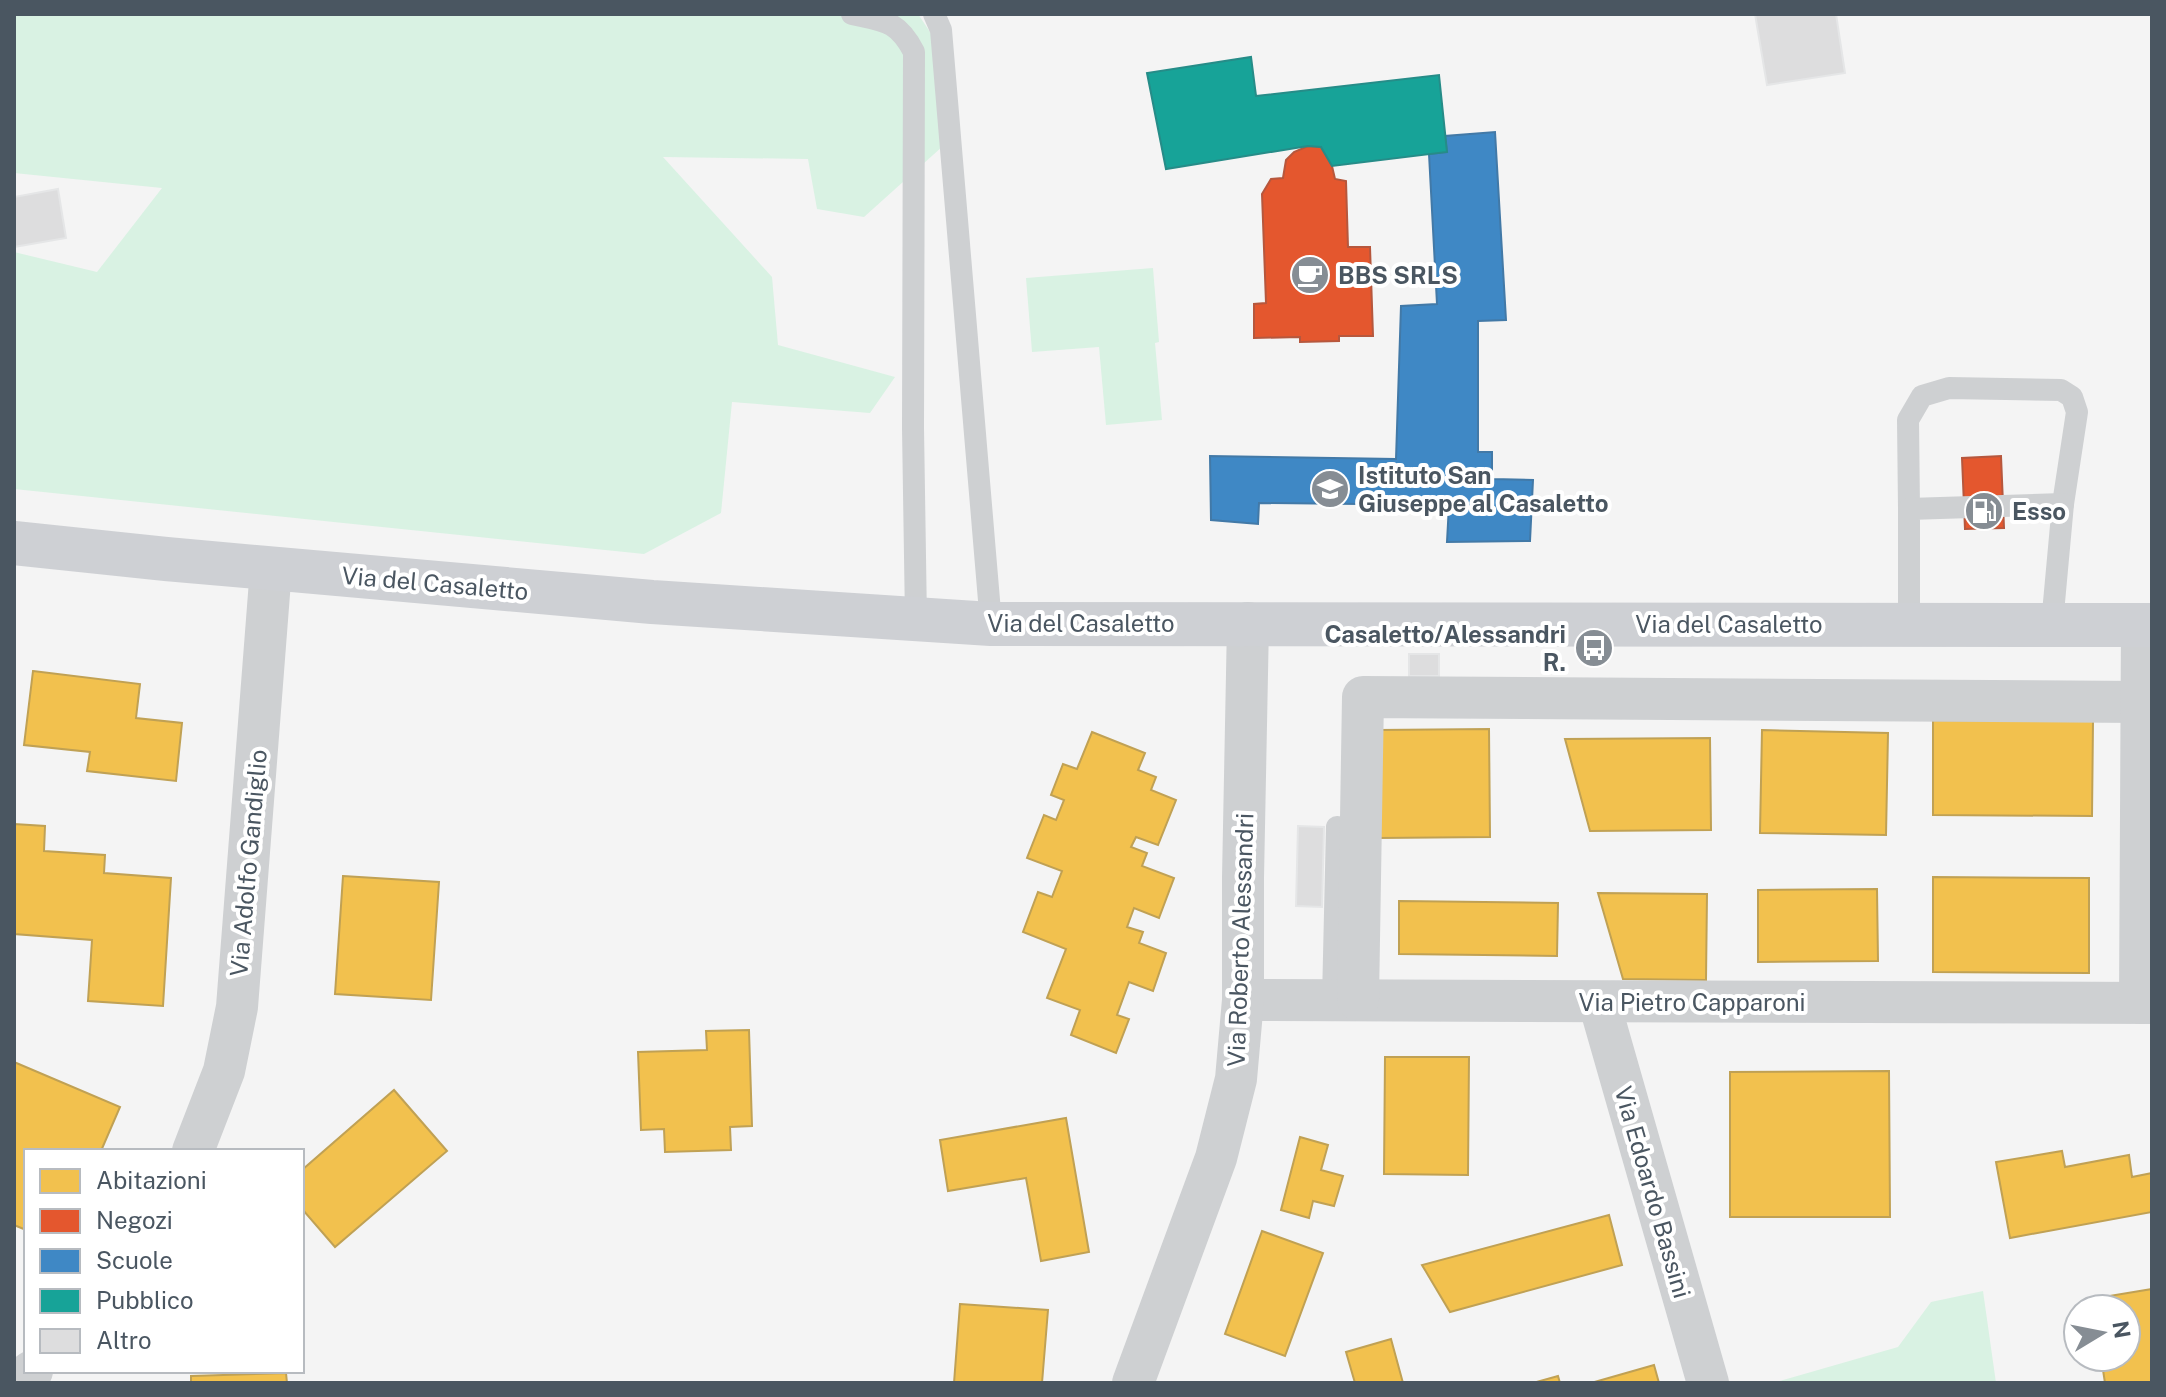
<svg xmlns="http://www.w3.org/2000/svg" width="2166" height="1397" viewBox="0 0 2166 1397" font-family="'Public Sans',sans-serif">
  <rect width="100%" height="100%" fill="#f4f4f4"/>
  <g fill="#d9f2e3">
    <path d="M14,14H918L934,38L943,146L864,217L817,209L808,159L663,157L772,277L778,345L895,377L870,413L732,402L721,513L644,554L14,489V252L97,272L162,188L14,173Z"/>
    <path d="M1153,268L1159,342L1155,343L1162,420L1106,425L1099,347L1032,352L1026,278Z"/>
    <path d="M1983,1291L1996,1383H1773L1898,1347L1931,1302Z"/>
  </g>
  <g fill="#f2c14e" stroke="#c0a154" stroke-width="2">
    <path d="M33,671L140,684L136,718L182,723L176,781L87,771L90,752L24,745Z"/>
    <path d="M1933,720L2093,721L2092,816L1933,815Z"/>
    <path d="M1489,729L1490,837L1379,838L1378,730Z"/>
    <path d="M1762,730L1888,733L1886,835L1760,833Z"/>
    <path d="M1092,732L1145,753L1138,770L1156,777L1151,790L1176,800L1158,845L1136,837L1131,847L1147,853L1142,866L1174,878L1159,918L1134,908L1127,927L1143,932L1139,943L1166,953L1153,991L1129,982L1117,1015L1129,1019L1116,1053L1071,1035L1080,1010L1047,998L1066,949L1023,932L1038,892L1052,897L1062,871L1027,858L1044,815L1056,820L1064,800L1051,795L1063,764L1077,769Z"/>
    <path d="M1710,738L1711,830L1590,831L1565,739Z"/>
    <path d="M14,824L45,826L44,851L105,855L104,873L171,878L163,1006L88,1001L92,940L14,934Z"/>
    <path d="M343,876L439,882L431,1000L335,994Z"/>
    <path d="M1933,877L2089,878V973L1933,972Z"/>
    <path d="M1877,889L1878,961L1758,962V890Z"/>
    <path d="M1598,893L1707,894L1706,980L1623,979Z"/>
    <path d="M1399,901L1558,903L1557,956L1399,954Z"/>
    <path d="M749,1030L752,1126L730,1127L731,1150L665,1152L664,1129L641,1130L638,1052L707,1050L706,1031Z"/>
    <path d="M1385,1057H1469L1468,1175L1384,1174Z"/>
    <path d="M14,1062L120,1107L101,1151H26V1230L14,1225Z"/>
    <path d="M1889,1071L1890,1217H1730V1072Z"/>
    <path d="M394,1090L447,1151L335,1247L302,1209V1170Z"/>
    <path d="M1066,1118L1089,1252L1041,1261L1026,1178L948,1191L940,1140Z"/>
    <path d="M1300,1137L1328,1145L1321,1170L1343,1176L1334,1206L1313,1201L1309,1218L1281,1210Z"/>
    <path d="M2062,1151L2065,1167L2129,1155L2132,1177L2152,1173V1212L2010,1238L1996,1162Z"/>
    <path d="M1609,1215L1622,1265L1450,1312L1422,1265Z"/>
    <path d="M1262,1231L1323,1253L1285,1356L1225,1334Z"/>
    <path d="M2152,1289V1383H2105L2101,1357H2126V1309H2092L2091,1299Z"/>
    <path d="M960,1304L1048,1310L1042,1383H954Z"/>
    <path d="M1391,1339L1403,1383H1355L1346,1352Z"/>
    <path d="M1654,1365L1659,1383H1591Z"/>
    <path d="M286,1373L287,1383H191V1376Z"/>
    <path d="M1558,1376L1560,1383H1533Z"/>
  </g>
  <g fill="#e4572e" stroke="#b6573d" stroke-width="2">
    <path d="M1308,146L1321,147L1332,166L1335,179L1346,181L1348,247H1370L1373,336H1339V341L1300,342V337L1254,338V304L1266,303L1262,194L1271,179L1283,178L1286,160L1294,152Z"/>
    <path d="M2001,456L2004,528L1965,529L1962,458Z"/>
  </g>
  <path fill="#3f88c5" stroke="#4279a7" stroke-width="2" d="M1495,132L1506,320L1478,321V452H1492V479L1533,480L1530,541L1447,542L1449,505L1259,503L1258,524L1211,520L1210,456L1396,459L1401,306L1437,304L1429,154L1447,152L1445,136Z"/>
  <path fill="#17a398" stroke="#268c88" stroke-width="2" d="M1251,57L1256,96L1439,75L1447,152L1332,166L1321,147L1308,146L1166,169L1147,73Z"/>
  <g fill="#ddddde" stroke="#e5e6e7" stroke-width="2">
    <path d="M1755,14H1836L1845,73L1767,85Z"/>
    <path d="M58,189L66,238L14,247V197Z"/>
    <rect x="1409" y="654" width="30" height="22"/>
    <path d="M1298,826L1324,827L1322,907L1296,906Z"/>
  </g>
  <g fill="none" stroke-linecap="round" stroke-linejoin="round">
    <g stroke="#ced0d2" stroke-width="22">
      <path d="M852,14C885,21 898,21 914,52L913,428L916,620"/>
      <path d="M934,14L941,30L991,624"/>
      <path d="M1909,509L1908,420L1922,396L1949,388L2061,390L2072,397L2077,412L2063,504"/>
      <path d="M1909,625V509L2063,504L2052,624"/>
      <path d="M1333,999L1337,827"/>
    </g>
    <g stroke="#ced0d2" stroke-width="42">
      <path d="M1243,1000L2152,1003"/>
      <path d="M1358,1000L1363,697L2141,702"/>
      <path d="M1599,1002L1708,1383"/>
      <path d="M2140,1003L2142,625"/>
      <path d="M193,1151L224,1071L237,1007L271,568"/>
      <path d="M16,1383L32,1371"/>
      <path d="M1133,1383L1216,1158L1236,1079L1243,1000V878L1248,623"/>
    </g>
    <path stroke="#ced0d4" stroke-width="44" d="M14,543L166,559L652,602L991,624L2152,625"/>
  </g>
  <defs>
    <symbol id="cafe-disc" viewBox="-11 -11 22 22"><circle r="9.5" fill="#868d94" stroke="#fff"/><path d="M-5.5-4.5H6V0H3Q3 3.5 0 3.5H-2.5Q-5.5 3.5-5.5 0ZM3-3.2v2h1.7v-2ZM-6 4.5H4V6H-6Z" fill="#fff"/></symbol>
    <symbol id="school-disc" viewBox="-11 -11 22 22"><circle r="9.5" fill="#868d94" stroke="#fff"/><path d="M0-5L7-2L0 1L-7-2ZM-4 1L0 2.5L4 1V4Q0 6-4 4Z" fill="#fff"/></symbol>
    <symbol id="fuel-disc" viewBox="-11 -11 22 22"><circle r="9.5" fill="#868d94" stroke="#fff"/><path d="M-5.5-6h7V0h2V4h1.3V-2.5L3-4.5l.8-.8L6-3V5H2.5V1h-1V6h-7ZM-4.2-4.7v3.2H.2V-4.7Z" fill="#fff"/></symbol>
    <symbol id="bus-disc" viewBox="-11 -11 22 22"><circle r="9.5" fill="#868d94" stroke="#fff"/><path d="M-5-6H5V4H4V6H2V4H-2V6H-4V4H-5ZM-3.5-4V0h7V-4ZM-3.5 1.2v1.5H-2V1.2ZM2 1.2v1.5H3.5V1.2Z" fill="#fff"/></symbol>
  </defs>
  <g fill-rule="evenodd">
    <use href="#cafe-disc" x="1288" y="253" width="44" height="44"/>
    <use href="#school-disc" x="1308" y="467" width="44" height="44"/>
    <use href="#fuel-disc" x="1962" y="489" width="44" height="44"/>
    <use href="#bus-disc" x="1572" y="626" width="44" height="44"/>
  </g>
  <g text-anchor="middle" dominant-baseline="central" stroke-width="8" stroke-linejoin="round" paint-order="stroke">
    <g font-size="24" font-weight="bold" fill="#4a5661" stroke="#fff" text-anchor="start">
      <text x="1338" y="275">BBS SRLS</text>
      <text x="1358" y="475">Istituto San<tspan x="1358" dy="28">Giuseppe al Casaletto</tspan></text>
      <text x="2012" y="511">Esso</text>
      <text x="1566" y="634" text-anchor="end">Casaletto/Alessandri<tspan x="1566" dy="28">R.</tspan></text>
    </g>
    <g font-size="24" fill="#4a5661" stroke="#fff">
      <text transform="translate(435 583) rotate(5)">Via del Casaletto</text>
      <text x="1081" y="623">Via del Casaletto</text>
      <text x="1729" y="624">Via del Casaletto</text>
      <text transform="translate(248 863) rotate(-85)">Via Adolfo Gandiglio</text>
      <text transform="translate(1240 940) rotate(-88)">Via Roberto Alessandri</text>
      <text x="1692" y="1002">Via Pietro Capparoni</text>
      <text transform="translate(1653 1192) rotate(74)">Via Edoardo Bassini</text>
    </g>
  </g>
  <rect width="2166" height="1397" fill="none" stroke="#4a5661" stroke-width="32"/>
  <rect x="24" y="1149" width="280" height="224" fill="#ffffff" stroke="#b7bbc0" stroke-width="2"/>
  <rect x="40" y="1169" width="40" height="24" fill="#f2c14e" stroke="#b7bbc0" stroke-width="2"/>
  <text x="96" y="1189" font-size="24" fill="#4a5661">Abitazioni</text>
  <rect x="40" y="1209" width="40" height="24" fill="#e4572e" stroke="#b7bbc0" stroke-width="2"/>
  <text x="96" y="1229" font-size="24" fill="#4a5661">Negozi</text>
  <rect x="40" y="1249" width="40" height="24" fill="#3f88c5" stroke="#b7bbc0" stroke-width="2"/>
  <text x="96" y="1269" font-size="24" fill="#4a5661">Scuole</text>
  <rect x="40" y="1289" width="40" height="24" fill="#17a398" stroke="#b7bbc0" stroke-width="2"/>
  <text x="96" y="1309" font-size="24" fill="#4a5661">Pubblico</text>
  <rect x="40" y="1329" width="40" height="24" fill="#ddddde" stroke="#b7bbc0" stroke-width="2"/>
  <text x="96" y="1349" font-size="24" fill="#4a5661">Altro</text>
  <g transform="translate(2102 1333) rotate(80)"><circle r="38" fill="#ffffff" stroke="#b7bbc0" stroke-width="2"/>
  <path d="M0-6L14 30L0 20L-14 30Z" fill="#868d94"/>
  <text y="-12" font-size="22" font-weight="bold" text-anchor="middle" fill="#4a5661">N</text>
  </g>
</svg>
